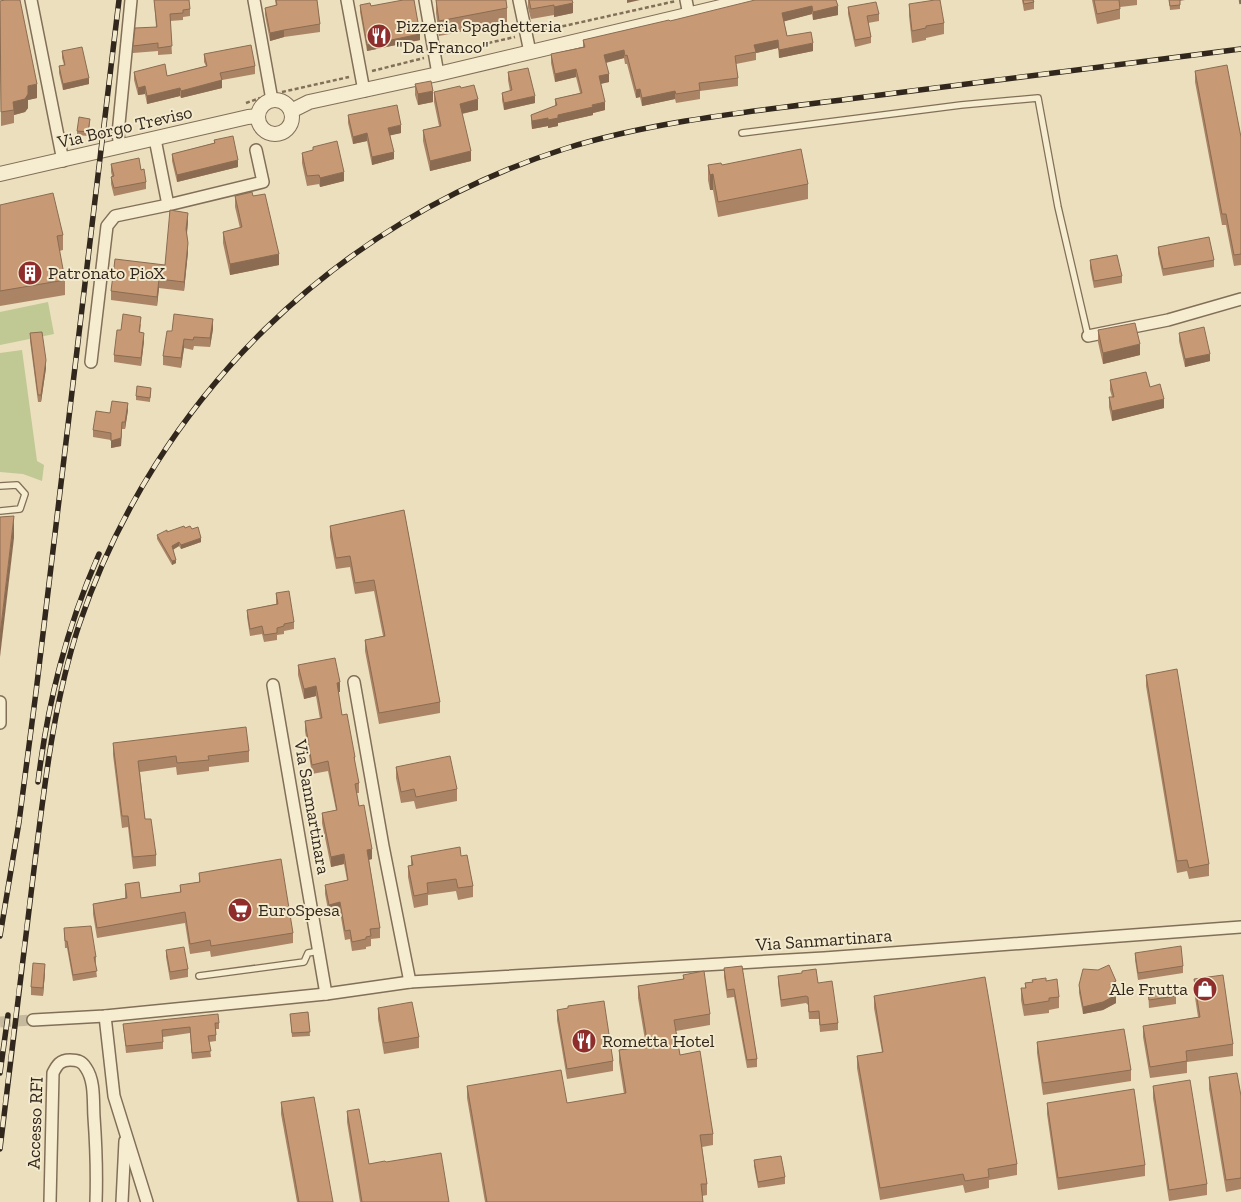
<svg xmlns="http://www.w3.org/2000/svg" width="1241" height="1202" viewBox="0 0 1241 1202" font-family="'Zilla Slab',serif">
  <rect width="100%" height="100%" fill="#ebdfbe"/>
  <g fill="#c0c893">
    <path d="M48,302L54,334L0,345V312Z"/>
    <path d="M22,350L37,461L44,465L42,481L23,474L0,472V353Z"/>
  </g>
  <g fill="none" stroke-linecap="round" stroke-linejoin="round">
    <path stroke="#c6ba9e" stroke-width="11" stroke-dasharray="11 5.5" stroke-linecap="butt" d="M0,1022L33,1020"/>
    <defs>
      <g id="service">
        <path d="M742,133L961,105L1038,98L1058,207L1088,336"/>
        <path d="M0,486L17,485L25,494L20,509L0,511"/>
        <path d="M199,976L304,962L308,953L319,951"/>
      </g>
      <g id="minor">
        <path d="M31,0L63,161"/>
        <path d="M254,0L272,100"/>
        <path d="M347,0L364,91"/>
        <path d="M425,0L438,74"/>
        <path d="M519,0L530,52"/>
        <path d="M686,0L689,15"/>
        <path d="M120,147L118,134L131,0"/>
        <path d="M168,205L263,182L256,150"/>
        <path d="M1088,336L1168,320L1241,299"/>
        <path d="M91,362L107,226L115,216L168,205L155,139"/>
        <path d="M354,682L383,846L410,982"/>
        <path d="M273,685L326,994"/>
        <path d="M0,702V723"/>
        <path d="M105,1016L114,1096L147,1202"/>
        <path d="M33,1020L105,1016L326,994L410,982L824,958L1241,927"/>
        <path d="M50,1202L53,1073C57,1065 60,1060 70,1060C77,1060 82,1061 86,1068C95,1081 93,1101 94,1117C96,1145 97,1173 96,1202"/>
        <path d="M122,1202L125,1141"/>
      </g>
      <g id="tertiary">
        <circle cx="275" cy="117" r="17"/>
        <path d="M291,111L309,102L438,74L750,0"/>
        <path d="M0,174L248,117L258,116"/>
      </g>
    </defs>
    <use href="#service" stroke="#826f58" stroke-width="8"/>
    <use href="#minor" stroke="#826f58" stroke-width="14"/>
    <use href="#tertiary" stroke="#826f58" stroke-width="16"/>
    <g stroke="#826f58" stroke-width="2.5" stroke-dasharray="4 2.5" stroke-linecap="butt">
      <path d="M1240,0L1241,6"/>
      <path d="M537,32L676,1"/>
      <path d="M444,53L515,37"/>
      <path d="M372,71L424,58"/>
      <path d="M282,92L349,77"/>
      <path d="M246,103L260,98"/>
    </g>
    <use href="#service" stroke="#f6ecd0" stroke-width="5.5"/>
    <use href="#minor" stroke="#f6ecd0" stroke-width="11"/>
    <use href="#tertiary" stroke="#f6ecd0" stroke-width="14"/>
    <defs>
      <g id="rail">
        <path d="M38,782C48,701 66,629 99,554"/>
        <path d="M0,936L19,822L36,692L119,0"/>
        <path d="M0,1073L8,1015"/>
        <path d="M0,1149C11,1053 23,957 35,861C45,782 54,701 79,625C156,398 336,222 564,149C653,121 755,111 849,99C979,82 1110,66 1241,49"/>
      </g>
    </defs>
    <use href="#rail" stroke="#32271c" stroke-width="5.5"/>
    <use href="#rail" stroke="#f3e9cd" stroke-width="4" stroke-dasharray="11" stroke-linecap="butt"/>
  </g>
  <g fill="#ab8465">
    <path d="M154,0L190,9V16L183,17V20L170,21L172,54L158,55V51L133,53V46L156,27Z"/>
    <path d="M275,0H317L320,24V32L284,37L270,41L265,15V8L276,6Z"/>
    <path d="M401,0H414L420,40L367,51L360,12V5L371,6L402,1Z"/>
    <path d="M436,0L507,8V23L439,36L436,13Z"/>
    <path d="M528,0H572L573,13L554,17V15L531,19L528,8Z"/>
    <path d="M836,0L838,15L813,20L812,14L784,21L787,36L813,51L779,58L778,48L756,53V60L736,64L738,78V86L700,91V99L676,103L675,99L642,106L640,97L636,98L627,64H625L624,58L606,63L609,82L601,84L605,110L593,113V115L558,123V126L548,128V126L532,129L531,123V115L555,106V99L580,93L576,77L555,82L551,63V54L583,47V40L670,21Z"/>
    <path d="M1022,0H1035H1034V9L1024,11Z"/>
    <path d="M1092,0H1137V5L1120,7V19L1097,24Z"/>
    <path d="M1169,0H1185L1180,1V9L1170,10Z"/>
    <path d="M0,1L37,98L28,100V108L25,112L14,115V123L1,126Z"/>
    <path d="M909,4L944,23V34L926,38V40L912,43L909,16Z"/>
    <path d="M848,7L879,14V21L868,23L871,37V43L855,47L848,14Z"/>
    <path d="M62,51L89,84L63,90L59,73V66L64,65L62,58Z"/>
    <path d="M204,54L255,66V74L222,80V88L181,98L180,96L147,104L145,94L138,95L134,80V72L167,76L206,66L204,62Z"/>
    <path d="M1195,71L1241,137V265L1234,266L1226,225H1222L1195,82Z"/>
    <path d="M508,72L535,103L504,110L502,100V93L510,91L508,80Z"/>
    <path d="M415,84L433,102L418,105L415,95Z"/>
    <path d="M461,88L478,110L462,114L471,161L430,171L423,141V130L439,126L434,102V92Z"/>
    <path d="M348,115L401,133L390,135L394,159L372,165L367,141L353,144L348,123Z"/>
    <path d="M90,123L88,136L77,135V131Z"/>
    <path d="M214,140L238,167L177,182L172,161V154L214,143Z"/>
    <path d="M313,147L344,181L320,187L319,184L307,186L302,163V153L313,151Z"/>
    <path d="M111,164L141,170L146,182V189L114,196L111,184V177L112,176L111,172Z"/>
    <path d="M708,165H722L808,184V199L718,217L713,190H710L708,180Z"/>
    <path d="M235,196L279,265L230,275L223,243V232L240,228L235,207Z"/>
    <path d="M0,205L63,235V250L59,251L65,280V295L0,306Z"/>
    <path d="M188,222L187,234L188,252L184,291L159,288L157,306L111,300V291L165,265Z"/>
    <path d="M1158,247L1214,260V267L1163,276L1158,254Z"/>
    <path d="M1090,260L1122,276V283L1094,288L1090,268Z"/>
    <path d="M141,324L140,332L144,341L141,366L114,362V355L121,330Z"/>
    <path d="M213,329L210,347L194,346L193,350L184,348L181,368L163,365V356L172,331Z"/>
    <path d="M1098,330L1140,355L1103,364L1098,342Z"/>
    <path d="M30,333L46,368L41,402H38L30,341Z"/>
    <path d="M1179,333L1210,361L1185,367L1179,341Z"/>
    <path d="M1110,380L1150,387L1164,408L1112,421L1109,407V397H1112L1110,390Z"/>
    <path d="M151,388L150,402L136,400V396Z"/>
    <path d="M128,410L125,429H122L121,446L111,448V440L93,437V430L110,413Z"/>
    <path d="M404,510L440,702V713L379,724L365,651V640L383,636L374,591L355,594L350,567L336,569L330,537V526Z"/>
    <path d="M185,528L192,529L201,542L181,549L179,546L173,550L176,563L172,565L157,539V535Z"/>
    <path d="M276,593L294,622V629L284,631V634L277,635V640L264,642L262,634L250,636L247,617V610L276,604Z"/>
    <path d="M298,665L340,692H338L342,715L355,757V765L359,783V793H356L359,806L372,859L369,860L380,928V938L371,939V946L366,947V949L352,951L350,939L345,940L340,912L329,915L325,894V885L347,880L344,864L331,867L322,823V813L336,810L328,771L312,774L305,731V721L320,719L316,696L304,699L298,675Z"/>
    <path d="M1146,675L1209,864V876L1189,879L1187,871L1177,873L1146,686Z"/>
    <path d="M113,743L249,751V762L209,767V771L177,775L176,767L140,772L145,819L156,855V866L133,869L128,827L122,828L113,755Z"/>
    <path d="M396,767L457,789V801L416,809L414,801L401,803L396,778Z"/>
    <path d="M411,856H461L473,886V897L458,900L456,891L428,895V905L414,908L408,877V866L411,865Z"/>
    <path d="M199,873L293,933V943L211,957L210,951L190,954L185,923L97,938L93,914V904L125,898V884L141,898L180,892V885L199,882Z"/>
    <path d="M64,928L96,957V963H95L97,977L73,981L67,948H65Z"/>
    <path d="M166,950L188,969V977L170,980L166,957Z"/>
    <path d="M1135,953L1183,966V973L1138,980L1135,960Z"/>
    <path d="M742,966L757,1059V1067L747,1068L734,997L727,998L724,977V968Z"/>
    <path d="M45,972L43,996L31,995V987Z"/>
    <path d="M683,975L710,1014V1025L676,1031L680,1055L713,1134V1145L702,1147L707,1184V1195L702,1196L703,1202H485L467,1098V1086L567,1103L624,1094L619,1062V1050L646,1046L638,998V986L683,979Z"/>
    <path d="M778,976L818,983L838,1023V1030L820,1032L819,1019H809L808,1005L806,1003L781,1007L778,983Z"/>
    <path d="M1194,979L1233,1044V1056L1187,1062V1073L1150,1078L1143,1037V1026L1198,1017L1194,991Z"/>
    <path d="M1046,981L1059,997V1008L1049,1010V1013L1024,1016L1021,1000V988H1025V983Z"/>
    <path d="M1079,985L1116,989L1113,990L1116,1003L1103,1010L1083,1014L1079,993Z"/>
    <path d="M1148,990L1176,996V1004L1149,1008Z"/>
    <path d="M874,996L1017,1164V1175L989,1180V1188L965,1193L963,1185L880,1200L857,1068V1056L882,1052L874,1008Z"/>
    <path d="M378,1008L419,1037V1048L384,1054L378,1019Z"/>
    <path d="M557,1010L613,1061V1071L567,1079L557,1020Z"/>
    <path d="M308,1012L310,1036L292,1037L290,1014Z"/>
    <path d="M219,1023V1029H216V1041L209,1042L211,1057L192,1059L190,1033L163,1037V1049L126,1053L123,1024Z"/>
    <path d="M1037,1042L1131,1070V1081L1043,1095L1037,1053Z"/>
    <path d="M1209,1077L1241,1096V1189L1226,1192L1209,1089Z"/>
    <path d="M1153,1086L1207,1184V1195L1169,1201L1153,1098Z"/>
    <path d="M281,1102L333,1202H297L281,1114Z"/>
    <path d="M1047,1103L1145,1165V1176L1058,1190L1047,1114Z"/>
    <path d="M347,1111L369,1164L386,1162L449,1202H360L347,1122Z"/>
    <path d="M754,1160L785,1177V1184L758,1188L754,1166Z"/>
  </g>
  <g fill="#8b6c52">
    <path d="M627,0H640L627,3Z"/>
    <path d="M573,3V13L554,17V7Z"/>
    <path d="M812,6V14L782,22V13Z"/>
    <path d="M838,6V15L813,20V12Z"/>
    <path d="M284,30V37L270,41V33Z"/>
    <path d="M420,34V40L367,51V45Z"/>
    <path d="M778,40V48L756,53L754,45Z"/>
    <path d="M813,43V51L779,58V50Z"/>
    <path d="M624,50V58L604,63V55Z"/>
    <path d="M576,69V77L555,82V74Z"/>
    <path d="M609,74V82L599,84V76Z"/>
    <path d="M89,78V84L63,90V84Z"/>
    <path d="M222,80V88L181,98V91Z"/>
    <path d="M37,84V98L28,100V108L25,112L14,115L13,102L28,86Z"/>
    <path d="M145,86V94L138,95V88Z"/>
    <path d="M180,88V96L147,104V96Z"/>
    <path d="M640,89V97L636,98V90Z"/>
    <path d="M433,91V102L418,105V94Z"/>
    <path d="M675,91V99L642,106V98Z"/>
    <path d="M535,96V103L504,110V103Z"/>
    <path d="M478,99V110L460,114V104Z"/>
    <path d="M605,102V110L593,113V115L558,123V126L548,128V120L558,115Z"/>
    <path d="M548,118V126L532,129V121Z"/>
    <path d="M401,125V133L388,136V128Z"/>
    <path d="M367,133V141L353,144V137Z"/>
    <path d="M471,151V161L430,171V161Z"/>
    <path d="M394,152V159L372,165V157Z"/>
    <path d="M238,160V167L177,182V175Z"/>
    <path d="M344,172V181L320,187V178Z"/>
    <path d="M713,174V190H710V175Z"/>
    <path d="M188,213V222L186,239V229Z"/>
    <path d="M188,243V252L184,291V282Z"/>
    <path d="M279,254V265L230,275V264Z"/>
    <path d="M159,279V288L157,306V297Z"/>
    <path d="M213,319V329L210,347V338Z"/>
    <path d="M144,333V341L141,366V358Z"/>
    <path d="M184,339V348L181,368V358Z"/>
    <path d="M1140,344V355L1103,364V353Z"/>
    <path d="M1210,354V361L1185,367V359Z"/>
    <path d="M46,360V368L41,402V395Z"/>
    <path d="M1164,399V408L1112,421V411Z"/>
    <path d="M128,403V410L125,429V422Z"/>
    <path d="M122,422L121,446L111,448V441Z"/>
    <path d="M14,516V538L0,657V635Z"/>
    <path d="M201,538V542L181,549V545Z"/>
    <path d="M179,542V546L172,550V546Z"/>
    <path d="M176,560V563L172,565V561Z"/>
    <path d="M340,682V692H337V683Z"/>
    <path d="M316,686V696L304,699V689Z"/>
    <path d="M372,849V859L367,860V850Z"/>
    <path d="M344,854V864L331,867V857Z"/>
    <path d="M340,902V912L329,915V905Z"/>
    <path d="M45,964V972L43,996V988Z"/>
    <path d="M1116,981V989L1110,992V984Z"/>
    <path d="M1116,995V1003L1103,1010L1083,1014V1007Z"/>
  </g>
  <g fill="#c79a75" stroke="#8b6c52">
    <path d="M5,0H20L37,84L28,86V94L25,99L13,102L14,110L1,112L0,1Z"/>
    <path d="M154,0H189L190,9L183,10V13L170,14L172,46L158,48V43L133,46L135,28L157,27Z"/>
    <path d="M276,0H317L320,24L284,30L270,33L265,8L277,5Z"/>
    <path d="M403,0H414L420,34L367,45L360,5L370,3L371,6Z"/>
    <path d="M436,0H506L507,8L439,21Z"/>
    <path d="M529,0H572L573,3L554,7V5L531,9Z"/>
    <path d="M755,0H836L838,6L813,12L812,6L782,13L787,36L811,32L813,43L779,50L778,40L754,45L756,52L735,56L738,78L699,83L700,90L676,94L675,91L642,98L640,89L636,90L627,55L625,56L624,50L604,55L609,74L599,76L605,102L592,105L593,107L558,115V118L548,120V118L532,121L531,115L557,105L555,99L582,93L576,69L555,74L551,54L585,47L583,40L669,20L670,21Z"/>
    <path d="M935,0H940L944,23L926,26V28L912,31L909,4Z"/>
    <path d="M1023,0H1033L1034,2L1024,4Z"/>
    <path d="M1094,0H1119L1120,9L1097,14Z"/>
    <path d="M1169,0H1180V5L1170,6Z"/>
    <path d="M876,2L879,14L867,16L871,37L855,40L848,7Z"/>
    <path d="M251,45L255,66L220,73L222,80L181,91L180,88L147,96L145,86L138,88L134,72L165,64L167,76L207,66L204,54Z"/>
    <path d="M82,47L89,78L63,84L59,66L65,65L62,51Z"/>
    <path d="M1227,65L1241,137V254L1234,255L1226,214H1222L1195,71Z"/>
    <path d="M528,68L535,96L504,103L502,93L512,90L508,72Z"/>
    <path d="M431,81L433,91L418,94L415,84Z"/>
    <path d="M474,85L478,99L460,104L471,151L430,161L423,130L441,126L434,92L460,86L461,88Z"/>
    <path d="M397,105L401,125L388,128L394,152L372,157L367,133L353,137L348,115Z"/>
    <path d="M79,117L90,119L88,132L77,131Z"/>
    <path d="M233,136L238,160L177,175L172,154L215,143L214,140Z"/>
    <path d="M337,141L344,172L320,178L319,175L307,176L302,153L313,150V147Z"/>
    <path d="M801,149L808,184L718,202L713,174L710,175L708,165L721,163L722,165Z"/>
    <path d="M139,158L141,170L144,169L146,182L114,188L111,177L114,176L111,164Z"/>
    <path d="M252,192L253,196L265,194L279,254L230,264L223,232L242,227L235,196Z"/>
    <path d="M53,193L63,235L57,236L65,280L0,291V205Z"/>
    <path d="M170,210L188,213L186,229L188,243L184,282L159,279L157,297L111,291L115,259L165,265Z"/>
    <path d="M1209,237L1214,260L1163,269L1158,247Z"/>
    <path d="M1117,255L1122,276L1094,281L1090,260Z"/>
    <path d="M123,314L141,317L139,332L144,333L141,358L114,355L117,330H121Z"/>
    <path d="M174,314L213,319L210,338L194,337L193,340L184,339L181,358L163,356L167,331H172Z"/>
    <path d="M1135,323L1140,344L1103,353L1098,330Z"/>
    <path d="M1204,327L1210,354L1185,359L1179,333Z"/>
    <path d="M42,332L46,360L41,395H38L30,333Z"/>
    <path d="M1146,372L1150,387L1160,384L1164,399L1112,411L1109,397H1114L1110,380Z"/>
    <path d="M137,386L151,388L150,398L136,396Z"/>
    <path d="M112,401L128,403L125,422H122L121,438L111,441V433L93,430L96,411L110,413Z"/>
    <path d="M404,510L440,702L379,713L365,640L385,636L374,580L355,583L350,556L336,558L330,526Z"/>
    <path d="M14,516L0,635V517Z"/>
    <path d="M184,526L185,528L190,526L192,529L198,527L201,538L181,545L179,542L172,546L176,560L172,561L157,535L167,530V532Z"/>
    <path d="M289,591L294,622L284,624V626L277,628V633L264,635L262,626L250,629L247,610L278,604L276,593Z"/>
    <path d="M335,658L340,682L337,683L342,715L347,714L355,757H354L359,783L355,784L359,806L364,805L372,849L367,850L380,928L370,929L371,936L366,937V939L352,942L350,930L345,931L340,902L329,905L325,885L348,880L344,854L331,857L322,813L337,810L328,761L312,765L305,721L322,718L316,686L304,689L298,665Z"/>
    <path d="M1177,669L1209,864L1189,868L1187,860L1177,861L1146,675Z"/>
    <path d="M246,727L249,751L208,756L209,760L177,763L176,756L138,761L145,819H151L156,855L133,857L128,816H122L113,743Z"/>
    <path d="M450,756L457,789L416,797L414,789L401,792L396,767Z"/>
    <path d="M460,847L461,856L467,855L473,886L458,888L456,879L427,883L428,893L414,896L408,866L413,865L411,856Z"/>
    <path d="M281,859L293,933L211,946L210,940L190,944L185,912L97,928L93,904L127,898L125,884L139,882L141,898L181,892L180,885L200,882L199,873Z"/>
    <path d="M91,926L96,957H94L97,971L73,975L67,941H65L64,928Z"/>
    <path d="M1181,946L1183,966L1138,973L1135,953Z"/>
    <path d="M184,947L188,969L170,972L166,950Z"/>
    <path d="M33,963L45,964L43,988L31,987Z"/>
    <path d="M1109,965L1116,981L1110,984L1116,995L1103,1002L1083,1007L1079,985L1083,969L1098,970Z"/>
    <path d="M742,966L757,1059L747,1060L734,989L727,990L724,968Z"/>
    <path d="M816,969L818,983L832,981L838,1023L820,1025L819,1011L809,1012L808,997L806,996L781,1000L778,976L802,973V971Z"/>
    <path d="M704,971L710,1014L674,1020L680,1055L700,1051L713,1134L700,1135L707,1184H701L703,1202H487L467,1086L561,1070L567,1103L626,1093L619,1050L648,1046L638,986L684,979L683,975Z"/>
    <path d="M1223,975L1233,1044L1186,1051L1187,1061L1150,1067L1143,1026L1200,1017L1194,979Z"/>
    <path d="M985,977L1017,1164L988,1169L989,1177L965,1181L963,1174L880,1188L857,1056L883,1052L874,996Z"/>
    <path d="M1046,978V981L1057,979L1059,997L1049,998V1001L1024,1005L1021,988H1026L1025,983L1033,982L1032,980Z"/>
    <path d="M1174,986L1176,996L1149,1000L1148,990Z"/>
    <path d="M604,1001L613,1061L567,1069L557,1010L568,1008V1006Z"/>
    <path d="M412,1002L419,1037L384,1043L378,1008Z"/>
    <path d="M308,1012L310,1032L292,1033L290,1014Z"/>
    <path d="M218,1014L219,1023H215L216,1035L208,1036L211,1051L192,1053L190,1027L162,1030L163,1042L126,1046L123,1024Z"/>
    <path d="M1124,1029L1131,1070L1043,1083L1037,1042Z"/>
    <path d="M1237,1073L1241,1096V1178L1226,1180L1209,1077Z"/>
    <path d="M1190,1080L1207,1184L1169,1190L1153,1086Z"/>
    <path d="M1134,1089L1145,1165L1058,1178L1047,1103Z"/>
    <path d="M314,1097L333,1202H299L281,1102Z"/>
    <path d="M359,1109L369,1164L385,1161L386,1162L441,1153L449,1202H362L347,1111Z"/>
    <path d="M781,1156L785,1177L758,1182L754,1160Z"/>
  </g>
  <defs>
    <symbol id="restaurant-disc" viewBox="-11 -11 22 22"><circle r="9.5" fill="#8e2d2b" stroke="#f3e9cd"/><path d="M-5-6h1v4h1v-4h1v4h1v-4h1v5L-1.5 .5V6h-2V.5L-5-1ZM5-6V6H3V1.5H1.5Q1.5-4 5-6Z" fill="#fff"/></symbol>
    <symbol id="building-disc" viewBox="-11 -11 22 22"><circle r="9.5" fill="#8e2d2b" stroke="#f3e9cd"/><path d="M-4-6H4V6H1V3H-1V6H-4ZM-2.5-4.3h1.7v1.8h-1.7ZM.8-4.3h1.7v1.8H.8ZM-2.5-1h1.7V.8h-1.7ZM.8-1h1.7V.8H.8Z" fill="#fff"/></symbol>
    <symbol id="supermarket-disc" viewBox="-11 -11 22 22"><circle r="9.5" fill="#8e2d2b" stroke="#f3e9cd"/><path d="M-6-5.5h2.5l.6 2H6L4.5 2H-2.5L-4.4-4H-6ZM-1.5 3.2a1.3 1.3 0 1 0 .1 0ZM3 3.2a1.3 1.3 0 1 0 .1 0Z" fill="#fff"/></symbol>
    <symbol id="shop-disc" viewBox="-11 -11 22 22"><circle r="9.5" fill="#8e2d2b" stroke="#f3e9cd"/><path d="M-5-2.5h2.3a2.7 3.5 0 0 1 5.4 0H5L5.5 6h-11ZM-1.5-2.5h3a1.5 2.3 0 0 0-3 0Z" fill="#fff"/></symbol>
  </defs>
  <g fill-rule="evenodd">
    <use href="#restaurant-disc" x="365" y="22" width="28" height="28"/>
    <use href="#building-disc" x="16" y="259" width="28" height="28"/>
    <use href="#supermarket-disc" x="226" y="896" width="28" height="28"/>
    <use href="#shop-disc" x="1191" y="975" width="28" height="28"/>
    <use href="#restaurant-disc" x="570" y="1027" width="28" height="28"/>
  </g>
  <g text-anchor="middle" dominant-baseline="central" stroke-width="4" stroke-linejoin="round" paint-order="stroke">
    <g font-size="18" fill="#32271c" stroke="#f3e9cd" text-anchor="start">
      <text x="396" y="26">Pizzeria Spaghetteria<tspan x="396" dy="21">"Da Franco"</tspan></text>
      <text x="48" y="273">Patronato PioX</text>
      <text x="258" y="910">EuroSpesa</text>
      <text x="1188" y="989" text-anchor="end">Ale Frutta</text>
      <text x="602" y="1041">Rometta Hotel</text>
    </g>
    <g font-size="18" fill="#32271c" stroke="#f3e9cd">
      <text transform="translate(125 127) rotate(-13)">Via Borgo Treviso</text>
      <text transform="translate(312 807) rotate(80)">Via Sanmartinara</text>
      <text transform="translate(824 940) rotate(-4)">Via Sanmartinara</text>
      <text transform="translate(35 1123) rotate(-88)">Accesso RFI</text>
    </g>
  </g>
</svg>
